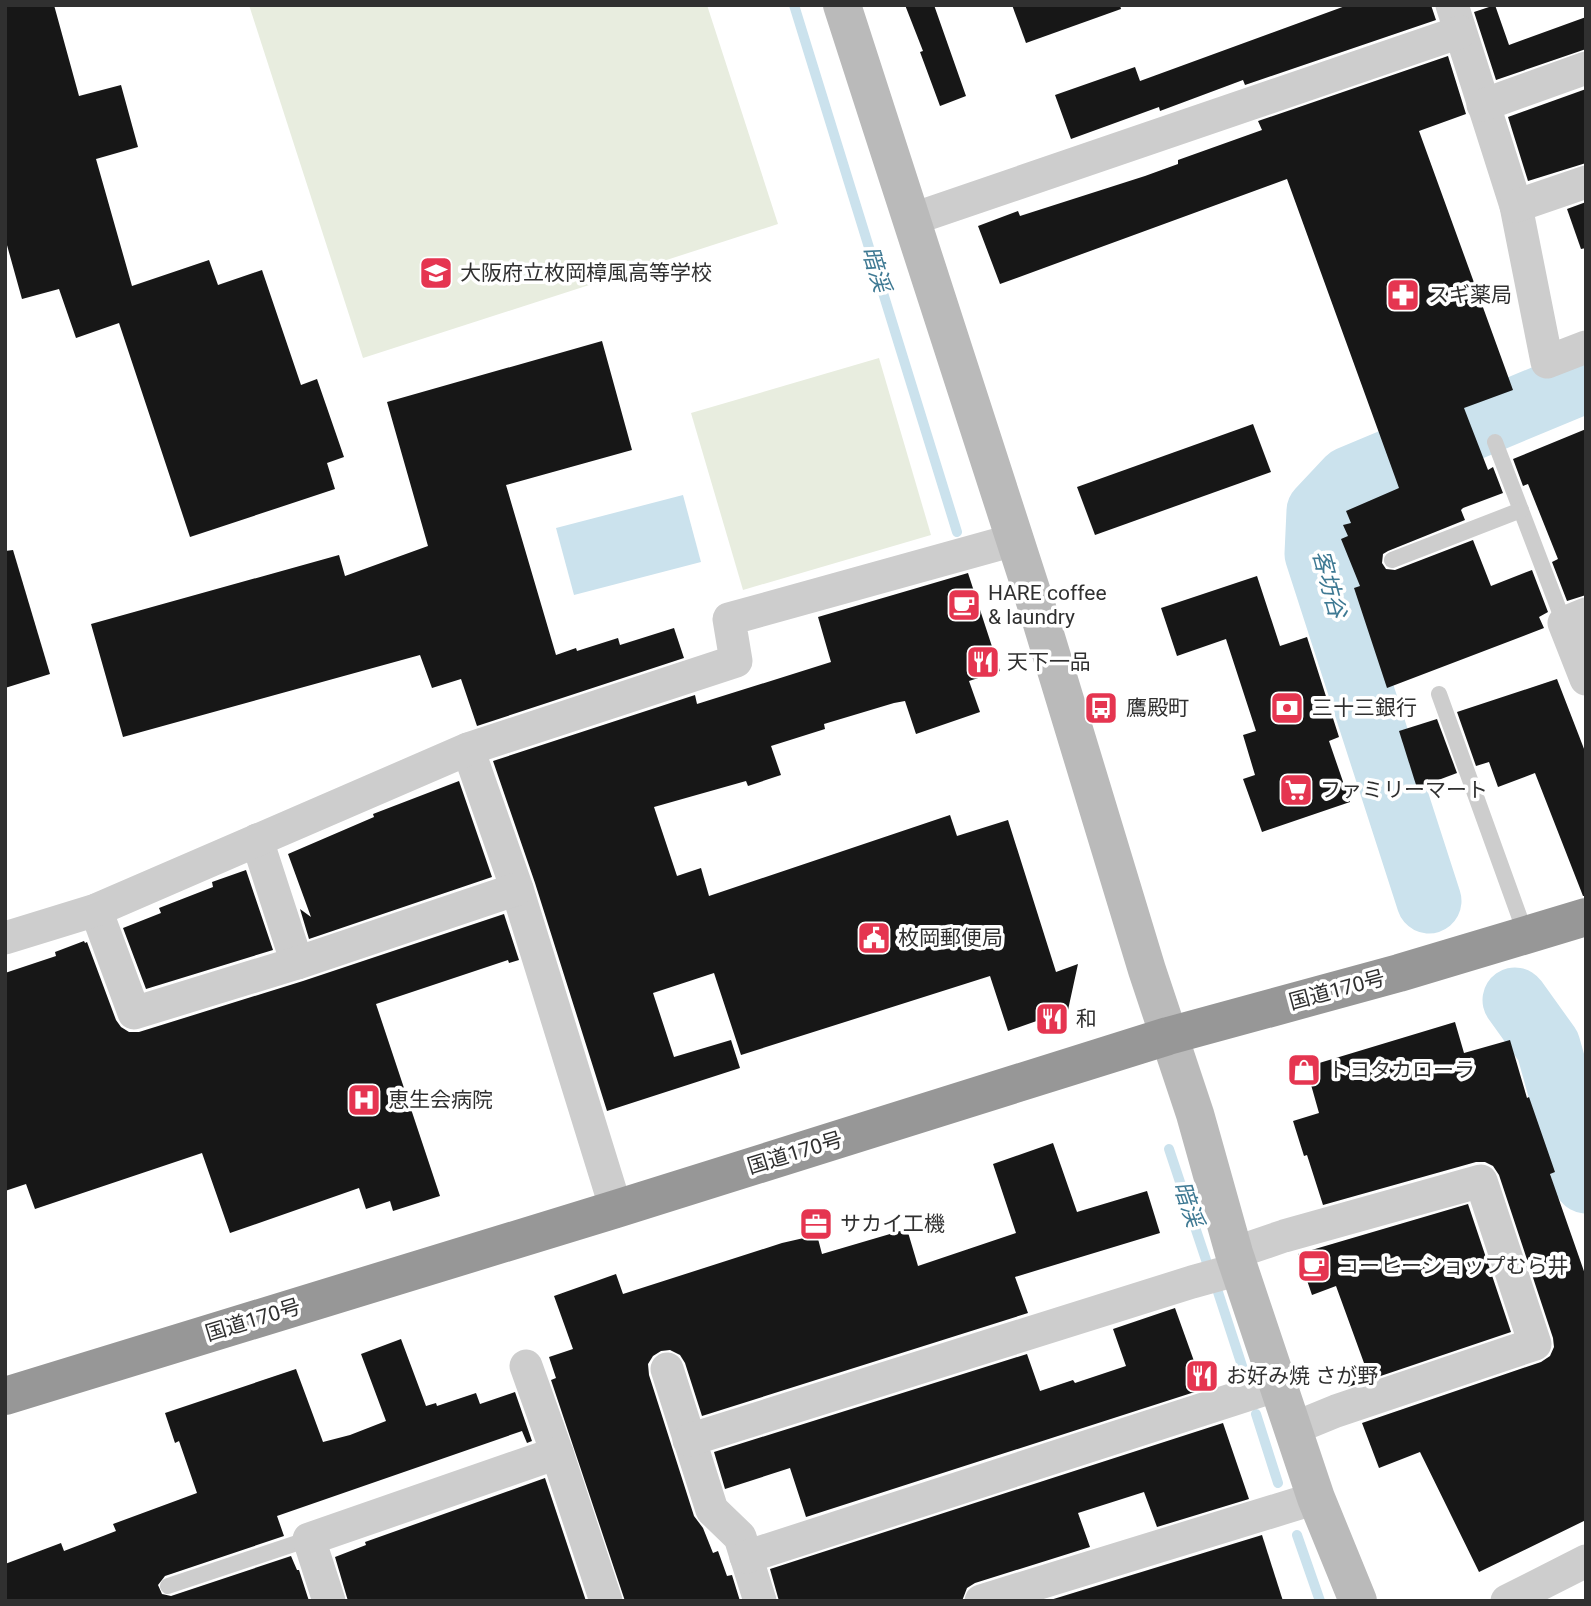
<svg xmlns="http://www.w3.org/2000/svg" width="1591" height="1606" viewBox="0 0 1591 1606" font-family="Roboto,'Noto Sans JP',sans-serif">
  <rect width="100%" height="100%" fill="#fff"/>
  <g fill="#e8eddf">
    <path d="M249,5H707L778,224L363,358Z"/>
    <path d="M879,358L931,535L743,590L691,413Z"/>
  </g>
  <path fill="#cbe2ed" d="M683,495L701,562L574,595L556,528Z"/>
  <g fill="none" stroke-linecap="round" stroke-linejoin="round">
    <g stroke="#cbe2ed" stroke-width="10">
      <path d="M794,5L957,532"/>
      <path d="M1169,1149L1206,1260"/>
      <path d="M1217,1289L1245,1375"/>
      <path d="M1256,1414L1278,1483"/>
      <path d="M1297,1535L1320,1601"/>
    </g>
    <g stroke="#cbe2ed" stroke-width="65">
      <path d="M1429,901L1317,554L1319,511L1349,479L1586,380"/>
      <path d="M1515,1000L1548,1046L1586,1181"/>
    </g>
  </g>
  <g fill="#171717">
    <path d="M5,5H54L79,96L121,85L138,147L96,159L132,286L209,260L218,285L262,270L301,385L317,379L344,457L327,463L335,489L190,537L119,323L76,338L59,289L22,299L5,238Z"/>
    <path d="M905,5H934L966,96L940,106L920,52L923,51Z"/>
    <path d="M1012,5H1120L1121,9L1026,43Z"/>
    <path d="M1348,5H1431L1436,20L1245,85L1243,80L1160,111L1159,107L1071,139L1055,95L1135,67L1140,81Z"/>
    <path d="M1495,5L1509,45L1586,17V49L1496,80L1474,12Z"/>
    <path d="M1448,56L1466,114L1419,131L1513,390L1464,408L1488,470L1493,467L1503,493L1463,508L1461,510L1465,520L1388,551L1383,554L1382,563L1386,569L1395,570L1473,540L1491,586L1532,570L1548,612L1539,617L1544,628L1387,688L1354,588L1360,586L1341,539L1348,536L1343,525L1351,523L1346,511L1399,488L1287,179L1000,284L978,226L1018,211L1020,216L1145,176L1178,164V160L1262,130L1258,121Z"/>
    <path d="M1586,89V163L1528,181L1508,117Z"/>
    <path d="M1586,202V248L1581,249L1567,209Z"/>
    <path d="M602,341L632,450L506,485L556,655L576,648L577,651L618,638L620,645L674,628L684,658L477,726L461,679L432,688L420,655L123,737L91,624L339,555L345,576L428,546L387,402Z"/>
    <path d="M1253,424L1271,472L1095,535L1077,487Z"/>
    <path d="M1586,429V595L1567,601L1552,562L1558,559L1528,484L1523,486L1513,459Z"/>
    <path d="M13,550L50,674L5,688V551Z"/>
    <path d="M968,573L1000,671L969,681L980,712L916,734L905,701L894,703L824,724L825,729L771,746L781,775L748,786L746,781L654,807L677,876L701,868L709,896L950,815L957,836L1008,820L1056,972L1078,964L1068,1010L1008,1031L990,976L741,1055L714,973L653,993L674,1057L731,1040L740,1068L607,1111L535,883L493,761L695,695L697,704L831,662L818,617Z"/>
    <path d="M1257,576L1280,646L1307,637L1339,737L1329,741L1350,802L1262,832L1243,779L1255,775L1243,735L1256,731L1226,639L1177,656L1161,608Z"/>
    <path d="M1557,679L1586,754V896H1583L1535,773L1498,787L1489,762L1476,766L1457,712Z"/>
    <path d="M1437,719L1457,773L1417,788L1399,731Z"/>
    <path d="M459,781L492,877L309,939L300,909L311,917L288,854L374,817L373,814Z"/>
    <path d="M246,870L273,950L146,989L123,928L161,913L159,908L213,887L212,882Z"/>
    <path d="M504,914L519,960L509,963L508,960L376,1004L440,1196L393,1211L390,1201L366,1209L359,1188L230,1233L202,1153L35,1209L26,1184L5,1191V973L56,956L55,952L84,941L85,943L87,942L116,1020L121,1027L129,1032H139L303,981Z"/>
    <path d="M1455,1022L1464,1053L1510,1040L1527,1098L1529,1097L1555,1172L1550,1174L1586,1277V1520L1479,1572L1420,1452L1379,1468L1362,1423L1541,1362L1550,1356L1554,1347L1553,1338L1499,1175L1493,1166L1485,1162H1476L1323,1205L1307,1155L1304,1156L1293,1121L1319,1113L1306,1067Z"/>
    <path d="M1053,1143L1077,1212L1147,1191L1160,1233L1015,1277L1028,1313L702,1416L685,1363L680,1355L670,1350L661,1351L653,1356L648,1364L649,1375L694,1516L703,1528L713,1553L718,1551L727,1576L732,1575L740,1601H625L551,1380L556,1378L549,1357L573,1349L554,1296L616,1274L623,1294L782,1243L817,1235L822,1254L907,1229L918,1266L1016,1233L993,1164Z"/>
    <path d="M1468,1204L1511,1332L1348,1387L1343,1372L1364,1363L1336,1286L1312,1295L1298,1254Z"/>
    <path d="M1175,1308L1204,1389L806,1517L790,1468L725,1489L714,1452L1027,1354L1040,1391L1073,1380L1075,1383L1126,1366L1113,1329Z"/>
    <path d="M401,1339L426,1406L436,1403L437,1406L476,1393L480,1404L515,1392L532,1441L527,1443L522,1431L277,1516L284,1536L165,1576L158,1585L162,1594L171,1596L291,1556L297,1570H299L309,1601H5V1564L61,1543L64,1551L116,1531L113,1524L197,1493L179,1441L175,1443L165,1413L296,1369L323,1442L350,1435L386,1421L361,1354Z"/>
    <path d="M1223,1423L1249,1499L1157,1527L1144,1492L1078,1513L1090,1547L975,1583L967,1588L962,1601H779L770,1569Z"/>
    <path d="M545,1478L586,1601H348L335,1557L366,1545L365,1542Z"/>
    <path d="M1262,1535L1283,1601H1047Z"/>
  </g>
  <g fill="none" stroke-linecap="round" stroke-linejoin="round">
    <g stroke="#cdcdcd" stroke-width="16">
      <path d="M1495,442L1564,623"/>
      <path d="M1392,560L1521,510"/>
      <path d="M1439,694L1526,935"/>
      <path d="M168,1586L309,1539"/>
    </g>
    <g stroke="#cdcdcd" stroke-width="33">
      <path d="M1452,5L1516,206L1547,362L1586,347"/>
      <path d="M1483,105L1586,68"/>
      <path d="M1516,206L1586,182"/>
      <path d="M910,220L1460,32"/>
      <path d="M1586,614L1564,623L1586,679"/>
      <path d="M468,749L517,889L616,1209"/>
      <path d="M257,840L297,963"/>
      <path d="M96,910L134,1013L297,963L517,889"/>
      <path d="M5,938L96,910L468,749L736,661L729,619L1014,540"/>
      <path d="M1234,1253L1284,1236L1481,1181L1535,1344L1336,1411L1292,1429"/>
      <path d="M526,1366L557,1453"/>
      <path d="M667,1369L712,1510L740,1537L760,1601"/>
      <path d="M689,1440L1192,1282L1239,1269"/>
      <path d="M746,1557L1278,1385"/>
      <path d="M329,1601L309,1539L557,1453L606,1601"/>
      <path d="M981,1601L1316,1498"/>
      <path d="M1507,1601L1586,1561"/>
    </g>
    <path stroke="#bababa" stroke-width="38" d="M842,5L1039,614L1147,970L1195,1114L1234,1253L1316,1498L1358,1601"/>
    <path stroke="#979797" stroke-width="38" d="M5,1396L616,1209L1168,1036L1399,973L1586,917"/>
  </g>
  <defs>
    <symbol id="school-square" viewBox="-11 -11 22 22"><rect x="-9" y="-9" width="18" height="18" rx="4" fill="#e53550" stroke="#fff"/><path d="M0-5L7-2L0 1L-7-2ZM-4 1L0 2.5L4 1V4Q0 6-4 4Z" fill="#fff"/></symbol>
    <symbol id="pharmacy-square" viewBox="-11 -11 22 22"><rect x="-9" y="-9" width="18" height="18" rx="4" fill="#e53550" stroke="#fff"/><path d="M-2-6h4v4h4v4h-4v4h-4v-4h-4v-4h4Z" fill="#fff"/></symbol>
    <symbol id="cafe-square" viewBox="-11 -11 22 22"><rect x="-9" y="-9" width="18" height="18" rx="4" fill="#e53550" stroke="#fff"/><path d="M-5.5-4.5H6V0H3Q3 3.5 0 3.5H-2.5Q-5.5 3.5-5.5 0ZM3-3.2v2h1.7v-2ZM-6 4.5H4V6H-6Z" fill="#fff"/></symbol>
    <symbol id="restaurant-square" viewBox="-11 -11 22 22"><rect x="-9" y="-9" width="18" height="18" rx="4" fill="#e53550" stroke="#fff"/><path d="M-5-6h1v4h1v-4h1v4h1v-4h1v5L-1.5 .5V6h-2V.5L-5-1ZM5-6V6H3V1.5H1.5Q1.5-4 5-6Z" fill="#fff"/></symbol>
    <symbol id="bus-square" viewBox="-11 -11 22 22"><rect x="-9" y="-9" width="18" height="18" rx="4" fill="#e53550" stroke="#fff"/><path d="M-5-6H5V4H4V6H2V4H-2V6H-4V4H-5ZM-3.5-4V0h7V-4ZM-3.5 1.2v1.5H-2V1.2ZM2 1.2v1.5H3.5V1.2Z" fill="#fff"/></symbol>
    <symbol id="bank-square" viewBox="-11 -11 22 22"><rect x="-9" y="-9" width="18" height="18" rx="4" fill="#e53550" stroke="#fff"/><path d="M-6-4H6V4H-6ZM0-2.3a2.3 2.3 0 1 0 0 4.6a2.3 2.3 0 1 0 0-4.6Z" fill="#fff"/></symbol>
    <symbol id="supermarket-square" viewBox="-11 -11 22 22"><rect x="-9" y="-9" width="18" height="18" rx="4" fill="#e53550" stroke="#fff"/><path d="M-6-5.5h2.5l.6 2H6L4.5 2H-2.5L-4.4-4H-6ZM-1.5 3.2a1.3 1.3 0 1 0 .1 0ZM3 3.2a1.3 1.3 0 1 0 .1 0Z" fill="#fff"/></symbol>
    <symbol id="civic-square" viewBox="-11 -11 22 22"><rect x="-9" y="-9" width="18" height="18" rx="4" fill="#e53550" stroke="#fff"/><path d="M-.6-6.5H3V-4.5H.6V-3L4-1V1h2V6H-6V1h2V-1L-.6-3ZM-1.2 2.5V6h2.4V2.5Z" fill="#fff"/></symbol>
    <symbol id="shop-square" viewBox="-11 -11 22 22"><rect x="-9" y="-9" width="18" height="18" rx="4" fill="#e53550" stroke="#fff"/><path d="M-5-2.5h2.3a2.7 3.5 0 0 1 5.4 0H5L5.5 6h-11ZM-1.5-2.5h3a1.5 2.3 0 0 0-3 0Z" fill="#fff"/></symbol>
    <symbol id="hospital-square" viewBox="-11 -11 22 22"><rect x="-9" y="-9" width="18" height="18" rx="4" fill="#e53550" stroke="#fff"/><path d="M-5-5h3v3.5h4V-5h3V5h-3V1.5h-4V5h-3Z" fill="#fff"/></symbol>
    <symbol id="office-square" viewBox="-11 -11 22 22"><rect x="-9" y="-9" width="18" height="18" rx="4" fill="#e53550" stroke="#fff"/><path d="M-6-3h4V-5.5h4V-3h4V5H-6ZM-1-4.5V-3h2v-1.5ZM-6 0V1H6V0Z" fill="#fff"/></symbol>
  </defs>
  <g fill-rule="evenodd">
    <use href="#school-square" x="417" y="254" width="38" height="38"/>
    <use href="#pharmacy-square" x="1384" y="276" width="38" height="38"/>
    <use href="#cafe-square" x="945" y="586" width="38" height="38"/>
    <use href="#restaurant-square" x="964" y="643" width="38" height="38"/>
    <use href="#bus-square" x="1082" y="689" width="38" height="38"/>
    <use href="#bank-square" x="1268" y="689" width="38" height="38"/>
    <use href="#supermarket-square" x="1277" y="771" width="38" height="38"/>
    <use href="#civic-square" x="855" y="919" width="38" height="38"/>
    <use href="#restaurant-square" x="1033" y="1000" width="38" height="38"/>
    <use href="#shop-square" x="1285" y="1051" width="38" height="38"/>
    <use href="#hospital-square" x="345" y="1081" width="38" height="38"/>
    <use href="#office-square" x="797" y="1205" width="38" height="38"/>
    <use href="#cafe-square" x="1295" y="1247" width="38" height="38"/>
    <use href="#restaurant-square" x="1183" y="1357" width="38" height="38"/>
  </g>
  <g text-anchor="middle" dominant-baseline="central" stroke-width="7" stroke-linejoin="round" paint-order="stroke">
    <g font-size="21" fill="#303030" stroke="#fff" text-anchor="start">
      <text x="460" y="273">大阪府立枚岡樟風高等学校</text>
      <text x="1428" y="295">スギ薬局</text>
      <text x="988" y="593">HARE coffee<tspan x="988" dy="24">&amp; laundry</tspan></text>
      <text x="1007" y="662">天下一品</text>
      <text x="1126" y="708">鷹殿町</text>
      <text x="1312" y="708">三十三銀行</text>
      <text x="1320" y="790">ファミリーマート</text>
      <text x="898" y="938">枚岡郵便局</text>
      <text x="1076" y="1019">和</text>
      <text x="1328" y="1070">トヨタカローラ</text>
      <text x="388" y="1100">恵生会病院</text>
      <text x="840" y="1224">サカイ工機</text>
      <text x="1338" y="1266">コーヒーショップむら井</text>
      <text x="1226" y="1376">お好み焼 さが野</text>
    </g>
    <g font-size="21" fill="#303030" stroke="#fff">
      <text transform="translate(1337 990) rotate(-15)">国道170号</text>
      <text transform="translate(795 1153) rotate(-17)">国道170号</text>
      <text transform="translate(253 1320) rotate(-17)">国道170号</text>
    </g>
    <g font-size="23" font-style="italic" fill="#3e7993" stroke="#fff">
      <text transform="translate(876 269) rotate(73)">暗渓</text>
      <text transform="translate(1329 584) rotate(75)">客坊谷</text>
      <text transform="translate(1188 1204) rotate(71)">暗渓</text>
    </g>
  </g>
  <rect width="1591" height="1606" fill="none" stroke="#303030" stroke-width="14"/>
</svg>
